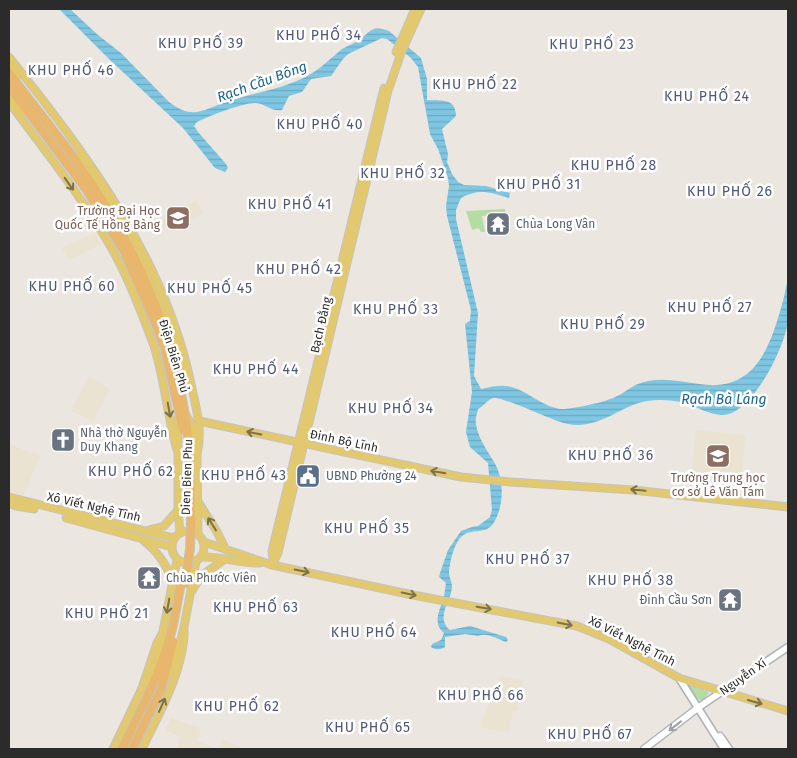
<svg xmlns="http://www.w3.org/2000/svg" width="797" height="758" viewBox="0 0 797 758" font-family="'Fira Sans',sans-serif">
  <defs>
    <pattern id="water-rules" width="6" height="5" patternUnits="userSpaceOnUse" patternTransform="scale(1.25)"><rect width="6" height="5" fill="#7ec6e2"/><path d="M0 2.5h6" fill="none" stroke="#6daac2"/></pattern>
  </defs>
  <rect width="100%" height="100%" fill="#ebe6df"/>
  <g fill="#ebe3d1">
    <path d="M197,200L203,213L175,230L170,223L151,234L150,232L157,223L169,213L173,214Z"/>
    <path d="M95,233L101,244L70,260L61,248Z"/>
    <path d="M89,376L110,389L93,421L71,411Z"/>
    <path d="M696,430L746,435L741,482L691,477Z"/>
    <path d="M9,444L40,456L23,497L9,491Z"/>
    <path d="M501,676L523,680L517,711H513L508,733L479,727Z"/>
    <path d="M171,718L201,728L197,741L218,749H176L181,737L165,730Z"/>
    <path d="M222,739L241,747L240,749H219Z"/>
  </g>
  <g fill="#b5dca2">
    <path d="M505,209V214L482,216L485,232H481L479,228L472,230L466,211Z"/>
    <path d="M687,684L709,692L705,699L700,700L695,697Z"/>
  </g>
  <path fill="url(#water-rules)" d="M59,9H70L98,35L121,53L169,102C194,121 203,109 229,101C260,91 294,88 321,67C328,61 335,55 342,49C347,46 353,44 359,40C364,37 368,31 374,29C379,28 384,29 389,31L421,58L427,79V100C437,101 453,98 455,110C456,114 457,115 454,118C450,122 446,125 442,129L448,154L447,162L452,174L458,182L464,185L486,186L510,193L509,198C490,192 479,188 461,198L456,210V219L478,313L474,376L481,389C490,387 502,384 511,387C528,391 541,406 560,409C569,410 606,402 615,397C623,394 630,387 638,384C657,376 679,381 699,384C756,393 770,347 783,301C785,294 786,286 788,279C788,293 790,308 788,321C785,347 751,417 721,415C708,414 697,407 685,403C673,400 659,399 647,401C619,406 599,430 568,424C552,421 503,396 493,398C487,400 484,406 478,409C477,414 475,419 476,424C478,438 487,450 494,462C505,480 504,507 493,524C485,535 471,528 462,536C454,543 450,561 449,572C449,577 452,582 452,587C451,601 435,618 450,630L470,626L506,637L508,640L506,642C497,639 487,632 478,636L465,634L445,637V647C440,650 435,650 431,647L432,644L441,640L444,633C432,623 440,610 443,599C445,594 445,588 446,583L439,577L440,573L448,550L461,531L472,527L478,526L490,517L492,510L488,463L470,447L466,432L472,392L465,324L470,321L471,310L447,216L446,206L449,186L448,178L438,149L430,134L418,67L411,58L387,39L382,38L348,54L343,59L331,76L311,79L302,92L289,96L282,110C271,112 265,103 255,103C242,103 209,116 197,122L194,126L198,132L226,164L228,168L225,172L215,168L183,128L110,60Z"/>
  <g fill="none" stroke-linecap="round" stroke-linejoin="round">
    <defs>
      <g id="secondary">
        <path d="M679,678L724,749"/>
        <path d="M720,736L729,749"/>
        <path d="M644,749L699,707L788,647"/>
      </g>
      <g id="primary">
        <path d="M396,52L415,9"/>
        <path d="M9,57C87,155 165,258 191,384C196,407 203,431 197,454L198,534"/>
        <path d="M9,67L16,77"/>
        <path d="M9,93L24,112"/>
        <path d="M9,102C43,148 79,193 108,242C127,274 141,311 154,346C165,380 167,416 177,450"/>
        <path d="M77,157C114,205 140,257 162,312C171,335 183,360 180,386"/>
        <path d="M186,415L191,424L197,454"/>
        <path d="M178,419V510L180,533"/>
        <path d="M199,421L461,477L511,482L633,490L788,507"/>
        <path d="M9,497L174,538"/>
        <path d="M197,500L216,530L226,550"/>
        <path d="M9,503L16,506L34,509"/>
        <path d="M66,518L172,547"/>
        <path d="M149,530L164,526L178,510"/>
        <circle cx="188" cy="547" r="16"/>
        <path d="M144,541C158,551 166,565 173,580"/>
        <path d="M204,542L272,565L413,595L577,626L609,639L679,678L788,711"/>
        <path d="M202,557C221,556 240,564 260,563"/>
        <path d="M273,561L272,551L384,88"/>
        <path d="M272,565L278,553L282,536L388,91L401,53L421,9"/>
        <path d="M192,591L201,576L225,559"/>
        <path d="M164,681C183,656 189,594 196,562"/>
        <path d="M150,683L162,645L163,631L177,560"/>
        <path d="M113,749L142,688L157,643L162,634"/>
        <path d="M142,749C159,714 185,668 184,629"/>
      </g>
      <g id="trunk">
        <path d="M9,73C43,118 80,162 109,211C147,273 174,344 185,415C191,450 190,486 191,521"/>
        <path d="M9,86L86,189L124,251L155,322L165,349L183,430"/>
        <path d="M122,749C139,713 158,678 169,640C175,622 177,602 181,583"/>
        <path d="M132,749L161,689L173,642"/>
      </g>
    </defs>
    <use href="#secondary" stroke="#b0b1ba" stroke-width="9"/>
    <use href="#primary" stroke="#c4c4c4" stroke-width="9"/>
    <use href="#trunk" stroke="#c4c4c4" stroke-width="10"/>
    <use href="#secondary" stroke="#fff" stroke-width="6"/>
    <use href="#primary" stroke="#e2c86e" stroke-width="7"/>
    <use href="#trunk" stroke="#e8b66c" stroke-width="8"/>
    <defs>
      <path id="trunk-bridge" d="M185,584L190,549L191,521"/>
    </defs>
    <use href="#trunk-bridge" stroke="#c4c4c4" stroke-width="10" stroke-linecap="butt"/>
    <use href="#trunk-bridge" stroke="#e8b66c" stroke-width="8"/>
  </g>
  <defs><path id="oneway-shaft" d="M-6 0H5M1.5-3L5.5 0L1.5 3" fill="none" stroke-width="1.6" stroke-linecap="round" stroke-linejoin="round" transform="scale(1.25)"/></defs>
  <g stroke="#7d7249">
    <use href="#oneway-shaft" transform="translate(69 184) rotate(55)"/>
    <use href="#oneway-shaft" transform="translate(169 410) rotate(80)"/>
    <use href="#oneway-shaft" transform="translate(254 433) rotate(-168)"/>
    <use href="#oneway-shaft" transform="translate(438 472) rotate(-170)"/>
    <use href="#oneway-shaft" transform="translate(638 490) rotate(-174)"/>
    <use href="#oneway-shaft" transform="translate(212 524) rotate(-122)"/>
    <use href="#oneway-shaft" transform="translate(302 571) rotate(12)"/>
    <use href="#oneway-shaft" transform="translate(409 594) rotate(12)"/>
    <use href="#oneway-shaft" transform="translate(168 606) rotate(100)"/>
    <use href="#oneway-shaft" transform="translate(484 608) rotate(10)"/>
    <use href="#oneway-shaft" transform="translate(565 624) rotate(11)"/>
    <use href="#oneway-shaft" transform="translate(755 702) rotate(16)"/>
    <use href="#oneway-shaft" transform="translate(162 705) rotate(-66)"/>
  </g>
  <use stroke="#a0a0a0" href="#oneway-shaft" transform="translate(675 726) rotate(142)"/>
  <defs>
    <symbol id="university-square" viewBox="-11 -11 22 22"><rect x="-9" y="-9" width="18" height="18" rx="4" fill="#8d6e63" stroke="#fff"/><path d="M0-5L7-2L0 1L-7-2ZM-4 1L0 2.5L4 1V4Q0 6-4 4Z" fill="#fff"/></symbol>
    <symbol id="temple-square" viewBox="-11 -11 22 22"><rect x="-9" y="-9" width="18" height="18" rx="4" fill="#6b7280" stroke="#fff"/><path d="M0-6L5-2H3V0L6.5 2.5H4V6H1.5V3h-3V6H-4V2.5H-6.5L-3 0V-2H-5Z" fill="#fff"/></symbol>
    <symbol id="church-square" viewBox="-11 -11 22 22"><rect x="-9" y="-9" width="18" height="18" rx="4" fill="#6b7280" stroke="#fff"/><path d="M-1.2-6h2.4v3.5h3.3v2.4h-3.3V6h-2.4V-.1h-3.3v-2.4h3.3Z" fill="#fff"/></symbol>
    <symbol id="school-square" viewBox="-11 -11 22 22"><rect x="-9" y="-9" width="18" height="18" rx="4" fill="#8d6e63" stroke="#fff"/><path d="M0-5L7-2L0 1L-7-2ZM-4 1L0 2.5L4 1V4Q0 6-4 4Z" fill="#fff"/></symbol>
    <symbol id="civic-square" viewBox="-11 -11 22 22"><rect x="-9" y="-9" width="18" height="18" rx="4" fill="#5c6f8a" stroke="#fff"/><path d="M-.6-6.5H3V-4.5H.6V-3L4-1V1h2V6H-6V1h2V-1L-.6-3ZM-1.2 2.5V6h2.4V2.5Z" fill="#fff"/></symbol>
  </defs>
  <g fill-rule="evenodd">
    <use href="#university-square" x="164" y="204" width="28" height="28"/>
    <use href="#temple-square" x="484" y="210" width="28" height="28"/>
    <use href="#church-square" x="49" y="426" width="28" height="28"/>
    <use href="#school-square" x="704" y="442" width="28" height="28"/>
    <use href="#civic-square" x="294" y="462" width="28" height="28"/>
    <use href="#temple-square" x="135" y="564" width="28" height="28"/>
    <use href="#temple-square" x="716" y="586" width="28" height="28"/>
  </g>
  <g text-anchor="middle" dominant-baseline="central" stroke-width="5" stroke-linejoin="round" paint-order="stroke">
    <g font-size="12" fill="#785e54" stroke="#fff" text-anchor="end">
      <text x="160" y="211">Trường Đại Học<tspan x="160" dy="14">Quốc Tế Hồng Bàng</tspan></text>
      <text x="718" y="478" text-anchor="middle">Trường Trung học<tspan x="718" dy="14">cơ sở Lê Văn Tám</tspan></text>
    </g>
    <g font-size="12" fill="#5b616d" stroke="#fff" text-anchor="start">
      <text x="516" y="224">Chùa Long Vân</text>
      <text x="80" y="433">Nhà thờ Nguyễn<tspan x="80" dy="14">Duy Khang</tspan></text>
      <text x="166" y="578">Chùa Phước Viên</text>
      <text x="712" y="600" text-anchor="end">Đình Cầu Sơn</text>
    </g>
    <g font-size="12" fill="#2b2b2b" stroke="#fff">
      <text transform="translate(321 325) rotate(-77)">Bạch Đằng</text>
      <text transform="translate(174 356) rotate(73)">Điện Biên Phủ</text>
      <text transform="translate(344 441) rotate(12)">Đinh Bộ Lĩnh</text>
      <text transform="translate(187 477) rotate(-88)">Dien Bien Phu</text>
      <text transform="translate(94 507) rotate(13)">Xô Viết Nghệ Tĩnh</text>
      <text transform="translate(632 641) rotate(27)">Xô Viết Nghệ Tĩnh</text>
      <text transform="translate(743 677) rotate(-35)">Nguyễn Xí</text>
    </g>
    <g font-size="12" fill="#4e5e75" stroke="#fff" text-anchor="start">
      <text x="326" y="476">UBND Phường 24</text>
    </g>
    <g font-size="14" letter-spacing="1" fill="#505777" stroke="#fff">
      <text x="319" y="35">KHU PHỐ 34</text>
      <text x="201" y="43">KHU PHỐ 39</text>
      <text x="592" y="44">KHU PHỐ 23</text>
      <text x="71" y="70">KHU PHỐ 46</text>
      <text x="475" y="84">KHU PHỐ 22</text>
      <text x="707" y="96">KHU PHỐ 24</text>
      <text x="320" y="124">KHU PHỐ 40</text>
      <text x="614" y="165">KHU PHỐ 28</text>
      <text x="403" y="173">KHU PHỐ 32</text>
      <text x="539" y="184">KHU PHỐ 31</text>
      <text x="730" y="191">KHU PHỐ 26</text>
      <text x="290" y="204">KHU PHỐ 41</text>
      <text x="299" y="269">KHU PHỐ 42</text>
      <text x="72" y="286">KHU PHỐ 60</text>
      <text x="210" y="288">KHU PHỐ 45</text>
      <text x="710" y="307">KHU PHỐ 27</text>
      <text x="396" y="309">KHU PHỐ 33</text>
      <text x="603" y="324">KHU PHỐ 29</text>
      <text x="256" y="369">KHU PHỐ 44</text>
      <text x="391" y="408">KHU PHỐ 34</text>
      <text x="611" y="455">KHU PHỐ 36</text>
      <text x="131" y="471">KHU PHỐ 62</text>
      <text x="244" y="475">KHU PHỐ 43</text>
      <text x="367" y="528">KHU PHỐ 35</text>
      <text x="528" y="559">KHU PHỐ 37</text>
      <text x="631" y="580">KHU PHỐ 38</text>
      <text x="256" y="607">KHU PHỐ 63</text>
      <text x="107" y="613">KHU PHỐ 21</text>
      <text x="374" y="632">KHU PHỐ 64</text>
      <text x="481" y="695">KHU PHỐ 66</text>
      <text x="237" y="706">KHU PHỐ 62</text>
      <text x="368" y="727">KHU PHỐ 65</text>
      <text x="590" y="734">KHU PHỐ 67</text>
    </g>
    <g font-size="14" font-style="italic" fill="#1c658e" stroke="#fff">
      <text transform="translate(262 82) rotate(-20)">Rạch Cầu Bông</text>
      <text x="724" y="399">Rạch Bà Láng</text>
    </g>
  </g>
  <rect width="797" height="758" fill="none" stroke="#2b2b2b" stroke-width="20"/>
</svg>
